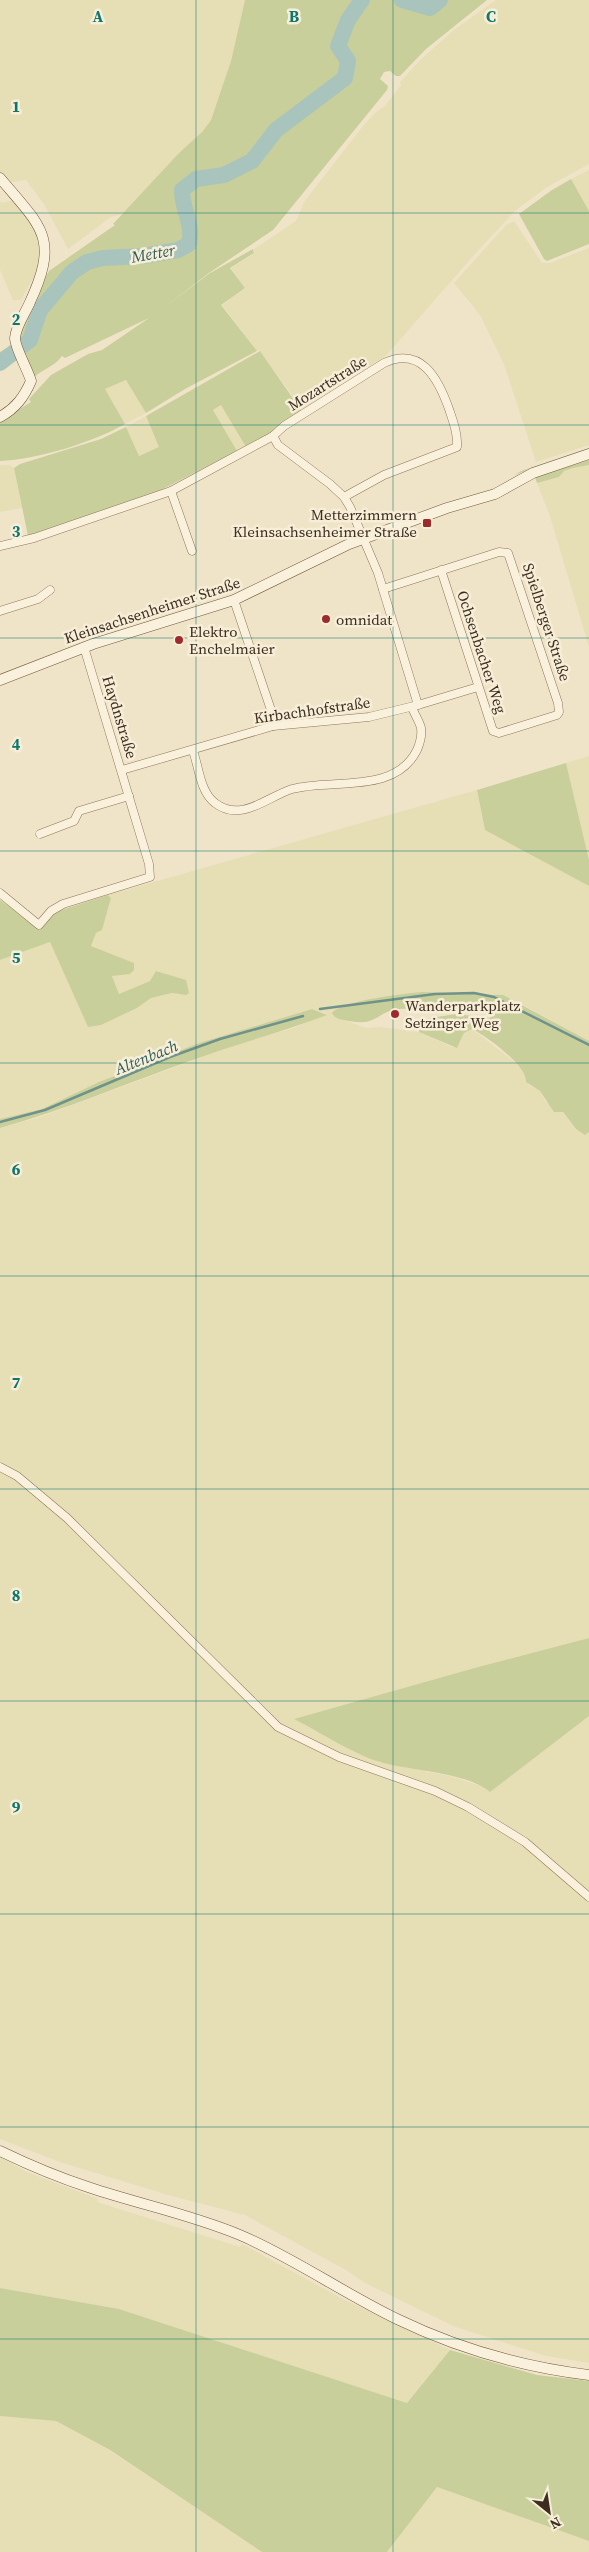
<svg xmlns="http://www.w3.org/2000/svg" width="589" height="2552" viewBox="0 0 589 2552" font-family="'Source Serif 4',serif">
  <rect width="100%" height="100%" fill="#f0e4c8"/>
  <g fill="#e6deb5">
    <path d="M0,0H245L231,61L211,120L202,132L179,153L123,214L111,217L68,249L44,204L26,180L0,184Z"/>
    <path d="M496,0H589V164L547,187L516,210L474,255L384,358L360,370L302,409L259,350L257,351L222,305L245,288L231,268L255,253L254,249L296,221L304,202L363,126L376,112L385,106L401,85L400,82L419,61L455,29Z"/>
    <path d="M589,170V211L571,179Z"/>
    <path d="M13,200L34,226L40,245L37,271L21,300H13L0,269V201L2,203Z"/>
    <path d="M514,221L542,263H550L589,248V445L536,462L504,364L480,315L454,283L506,225Z"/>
    <path d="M127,380L146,413L125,424L105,389Z"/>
    <path d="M221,405L246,447L237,451L213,410Z"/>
    <path d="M146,416L160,447L139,456L126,427Z"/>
    <path d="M0,465H10L14,468L22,508L0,512Z"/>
    <path d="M589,465V647L550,516L537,483L559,477L564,471L573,468Z"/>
    <path d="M589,756V860L566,763Z"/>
    <path d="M477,790L485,830L589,886V1041L514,1000L493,994H402L338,1008L333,1011V1016L366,1028L380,1027L419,1032L452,1047L460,1043L464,1033L472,1029L521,1067L527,1075L529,1085L540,1091L545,1101L562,1112L576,1129L585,1135L589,1132V1638L478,1667L294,1719L378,1762L450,1776L484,1787L490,1792L589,1716V2363L546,2356L453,2326L365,2283L346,2270L245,2215L168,2195L60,2162L0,2139V1128L40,1117L243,1042L293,1028L327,1014L312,1009L199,1043L99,1082L42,1109L0,1119V960L50,942L88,1027L101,1025L137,1008L151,998L172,993L179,995L166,974L157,971L150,981L119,994L112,975L134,963L91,946L96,933L102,930L111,898L108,895Z"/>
    <path d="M0,2157L27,2172L98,2199L97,2202L240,2247L242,2244L343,2299L450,2350L407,2403L119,2309L0,2288Z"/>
    <path d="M0,2416L56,2421L109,2450L262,2552H0Z"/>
    <path d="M437,2487L589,2541V2552H387Z"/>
  </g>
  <g fill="#c9cf9b">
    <path d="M245,0H487L426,49L400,76H396L390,71L384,72L380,79L388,86L387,90L273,230L209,273L162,309L210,273L253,249L254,253L230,268L245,288L221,305L257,351L185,389L146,413L126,380L105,389L125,424C94,442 36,460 0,461V421L31,402L29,399L51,375L88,354L102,350L149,318L65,358L62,356C54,368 38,370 31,381L15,339L21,317L49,271L115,225L113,224L179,153L202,132L211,120L231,61Z"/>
    <path d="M571,179L589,211V244L547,261L544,259L519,214L552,190Z"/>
    <path d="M11,345L18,357L0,370V352Z"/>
    <path d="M260,351L301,410L275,428L270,435L246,447L221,405L213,410L237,451L155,493L28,536L14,468L20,464L101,439L126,427L139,456L159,447L146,416Z"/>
    <path d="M589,448V450L514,475L521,471Z"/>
    <path d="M589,460V465L573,468L564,471L559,477L537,483L535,477Z"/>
    <path d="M566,763L589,860V886L485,830L477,790Z"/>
    <path d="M108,895L111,898L102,930L96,933L91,946L134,963V970L130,974L112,976L119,994L150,981L156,971L186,980L189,993L186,995L172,993L151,998L137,1008L101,1025L88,1027L50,942L0,960V900L41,928L52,913Z"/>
    <path d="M423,992L503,995L589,1041V1132L585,1135L576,1129L563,1112H554L540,1091L526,1082C528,1066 486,1036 472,1029L464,1033L457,1048L419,1032L421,1020L424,1019L456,1014L490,1018L496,1013C474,1005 450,1010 427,1010C418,1010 408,1008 399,1009C374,1012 379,1028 344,1020C339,1019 334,1018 332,1013C340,1001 407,993 423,992Z"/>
    <path d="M312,1009L327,1015C282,1032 236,1044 190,1061C127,1083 65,1110 0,1128V1119L42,1109L99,1082L199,1043Z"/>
    <path d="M589,1638V1716L490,1792C467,1772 410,1771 380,1762C355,1755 318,1731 294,1719L478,1667Z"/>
    <path d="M0,2288L119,2309L407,2403L450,2350L537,2375L589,2381V2541L437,2487L387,2552H262L110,2450L56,2421L0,2416Z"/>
  </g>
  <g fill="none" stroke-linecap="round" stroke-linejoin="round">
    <g stroke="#6f938a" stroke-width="2.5">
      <path d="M320,1009L435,994L474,993L494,997L589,1045"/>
      <path d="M0,1122L45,1110L170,1057L220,1039L303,1016"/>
    </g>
    <g stroke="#a9c4bc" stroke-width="16">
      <path d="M402,0L430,8L440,0"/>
      <path d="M0,363L30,340L40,310L72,272L87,262L103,258L143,256L178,250L189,244C194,224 182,211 182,190L196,179L224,175L252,161L276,130L345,78L348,61L338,46L348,20L362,0"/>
    </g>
    <defs>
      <g id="street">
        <path d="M273,436L278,445L330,484L344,497L350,507L378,573L418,705"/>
        <path d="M171,491L192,551"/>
        <path d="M0,546L34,538L171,491L273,436L284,426L384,363C421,346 438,378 449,409C453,421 458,434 457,447L384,475L344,497"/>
        <path d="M383,589L499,552L508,553L558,703L559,712L557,715L499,733L493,731L441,570"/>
        <path d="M234,600L271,710L273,726"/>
        <path d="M0,611L38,599L50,590"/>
        <path d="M193,751C199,767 200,792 215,803C241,823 267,797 292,789C331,778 395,795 417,750C420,743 422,735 421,728C419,720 414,714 412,707"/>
        <path d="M122,770L273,726L369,717L418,705L478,687"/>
        <path d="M40,834L74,821L79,811L129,796"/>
        <path d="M0,893L39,925L51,911L63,904L150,877L149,864L84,647"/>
        <path d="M0,1467L17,1476L67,1518L278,1727L339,1757L435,1791L468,1807L525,1842L589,1897"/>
      </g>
      <g id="secondary">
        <path d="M0,178C41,227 60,237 30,302C25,314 16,325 15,338C15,348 28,370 31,381C24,397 16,408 0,417"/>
        <path d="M0,680L93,644L234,600L349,544L447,508L495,494L533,473L589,454"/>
        <path d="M0,2151C29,2165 57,2177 88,2187C138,2204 190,2214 240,2235C294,2258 343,2293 397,2319C457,2348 523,2367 589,2375"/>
      </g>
    </defs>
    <use href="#street" stroke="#8d765c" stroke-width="9"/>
    <use href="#secondary" stroke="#6f573f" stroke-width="11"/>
    <use href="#street" stroke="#faf1dc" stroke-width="8"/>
    <use href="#secondary" stroke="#faf1dc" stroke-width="10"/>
  </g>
  <path fill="none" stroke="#0f766e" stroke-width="1" stroke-opacity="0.55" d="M196,0V2552M393,0V2552M0,213H589M0,425H589M0,638H589M0,851H589M0,1063H589M0,1276H589M0,1489H589M0,1701H589M0,1914H589M0,2127H589M0,2339H589"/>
  <g fill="#9e2a2b" stroke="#f7eed8" stroke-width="2">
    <rect x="422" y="518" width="10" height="10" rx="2.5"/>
    <circle cx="326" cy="619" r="5"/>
    <circle cx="179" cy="640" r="5"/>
    <circle cx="395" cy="1014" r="5"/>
  </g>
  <g text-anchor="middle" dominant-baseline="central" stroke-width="5" stroke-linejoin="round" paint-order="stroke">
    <g font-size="15" fill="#3d2e20" stroke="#f7eed8">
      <text transform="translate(327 383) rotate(-32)">Mozartstraße</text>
      <text transform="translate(152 610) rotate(-18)">Kleinsachsenheimer Straße</text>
      <text transform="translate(547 622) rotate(72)">Spielberger Straße</text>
      <text transform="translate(482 652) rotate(72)">Ochsenbacher Weg</text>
      <text transform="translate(312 710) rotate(-8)">Kirbachhofstraße</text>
      <text transform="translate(120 717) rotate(73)">Haydnstraße</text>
    </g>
    <g font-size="15" fill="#3d2e20" stroke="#f7eed8" text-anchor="start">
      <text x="417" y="514" text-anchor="end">Metterzimmern<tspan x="417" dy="17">Kleinsachsenheimer Straße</tspan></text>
      <text x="336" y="619">omnidat</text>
      <text x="189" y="631">Elektro<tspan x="189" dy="17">Enchelmaier</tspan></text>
      <text x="405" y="1005">Wanderparkplatz<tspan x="405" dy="17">Setzinger Weg</tspan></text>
    </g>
    <g font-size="16" font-style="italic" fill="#2f5d5a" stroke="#f7eed8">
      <text transform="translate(153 253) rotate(-10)">Metter</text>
      <text transform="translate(146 1057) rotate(-22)">Altenbach</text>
    </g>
  </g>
  <g font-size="16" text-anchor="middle" font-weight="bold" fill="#0f766e" stroke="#f7eed8" stroke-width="5" stroke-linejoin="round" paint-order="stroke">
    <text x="98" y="22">A</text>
    <text x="294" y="22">B</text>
    <text x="491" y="22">C</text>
    <text x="16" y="112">1</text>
    <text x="16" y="325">2</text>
    <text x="16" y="537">3</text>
    <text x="16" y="750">4</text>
    <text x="16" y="963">5</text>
    <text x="16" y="1175">6</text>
    <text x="16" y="1388">7</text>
    <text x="16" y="1601">8</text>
    <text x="16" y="1813">9</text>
  </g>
  <g transform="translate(549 2512) rotate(150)" stroke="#f7eed8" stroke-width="4" paint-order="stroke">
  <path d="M0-4L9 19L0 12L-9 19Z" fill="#3d2e20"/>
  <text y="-8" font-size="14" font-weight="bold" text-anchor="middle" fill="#3d2e20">N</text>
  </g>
</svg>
